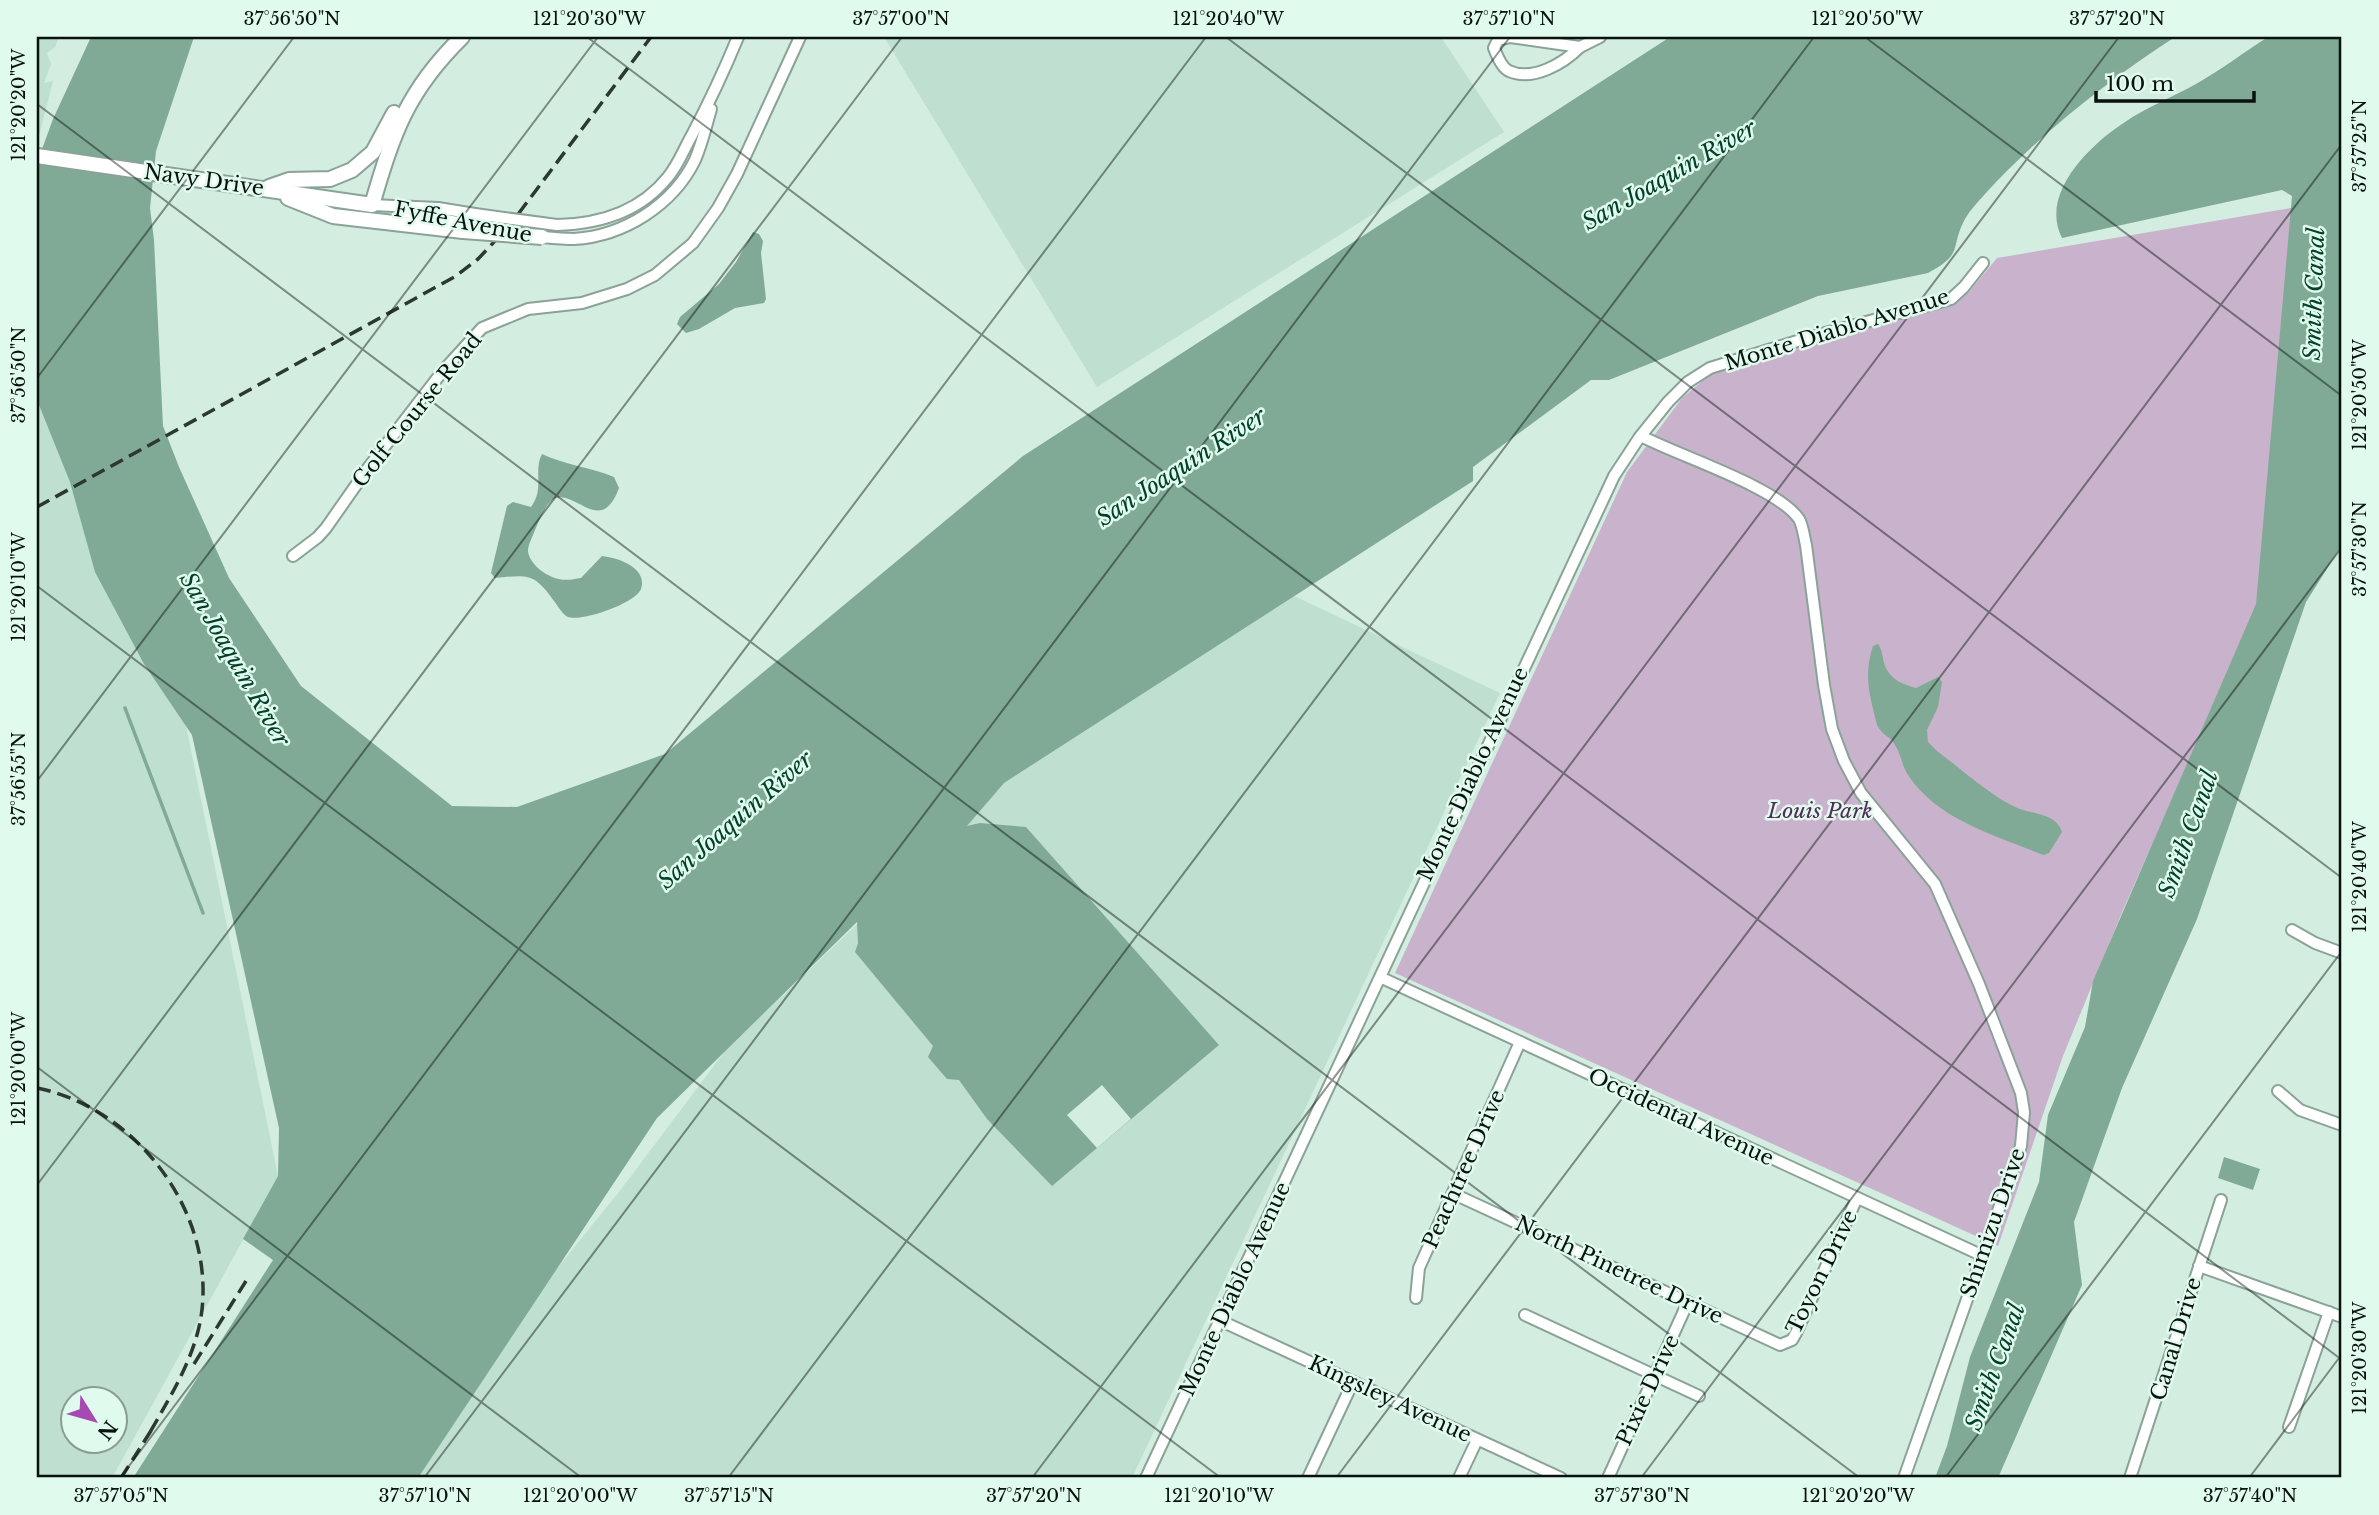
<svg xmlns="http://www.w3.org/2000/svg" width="2379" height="1515" viewBox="0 0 2379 1515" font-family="'Libre Baskerville',serif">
  <rect width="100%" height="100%" fill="#d3ede0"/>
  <g fill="#bfdfd0" fill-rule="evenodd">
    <path d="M37,37H59L55,47L47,53L51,64L44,83L53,81L37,144Z"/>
    <path d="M884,37H1441L1504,132L1097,387Z"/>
    <path d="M37,340L120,546L186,726L278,1176L112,1478H37ZM74,1400H116V1442H74Z"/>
    <path d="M1294,596L1500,693L1132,1478H395L440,1413L619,1192L725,1051L1004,783Z"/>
  </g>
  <path fill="#c9b3cc" d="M2302,206L2262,597L2123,910L2063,1056L1998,1246L1395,973L1627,472L1682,398L1723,364L1969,292L1997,258Z"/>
  <g fill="#80aa96">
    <path d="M91,37H194L156,151L150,208L154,240L163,426L179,467L229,578L301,686L452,806L517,807L665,754L1023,456L1670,37H2175C2107,81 2040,134 1985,194C1979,201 1970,210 1965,219C1949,249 1965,253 1928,273L1818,296L1609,380H1591L1473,467V481L1004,783L967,826L980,823L1026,827L1219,1045L1052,1186L987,1119L959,1080L947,1079L928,1057L933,1046L855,952L858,943L857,922L657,1118L418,1478H133L273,1260L243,1239L278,1176L279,1128L192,735L144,664L95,572L70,482L37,400V163L53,119Z"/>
    <path d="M2268,37H2342V545L2306,602L2197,919L2122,1088L2074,1222L2082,1285L1998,1478H1935L1947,1446L1970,1357L2039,1182L2048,1115L2085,1027L2093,981L2256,604L2292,196L2282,190L2062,238C2039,193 2091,144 2125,122C2147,107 2173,97 2196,84C2221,70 2244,52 2268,37Z"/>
    <path d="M753,232L759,234L763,241L761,253L766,299L764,303L735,308L699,329L686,333L677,324L680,317L719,284L736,262Z"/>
    <path d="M542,454C565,465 590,467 614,477L619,488C600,540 572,483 551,501C544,508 539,521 535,530C533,536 528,544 528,551C529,564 547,577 559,579C566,581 574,579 581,578L602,556C619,558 648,568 641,589C636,603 582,622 568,617C562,614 558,606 554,601C534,572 527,575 495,578L491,573L507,506L513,502L531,507C545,488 533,471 542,454Z"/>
    <path d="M1878,644C1883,651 1882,658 1885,666C1891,680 1902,684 1916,688L1938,677L1942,682L1938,707L1927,730L1928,742L1937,751C1960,768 1994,799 2020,809C2035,814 2057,814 2062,832L2049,853L2044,855L2038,853C1992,834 1937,819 1908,775C1902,766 1901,754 1895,745C1891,737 1881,734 1877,725C1870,696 1863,676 1873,646Z"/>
    <path d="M2224,1157L2260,1169L2253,1190L2218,1178Z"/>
  </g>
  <path fill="#d3ede0" d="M1102,1085L1131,1119L1097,1148L1067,1115Z"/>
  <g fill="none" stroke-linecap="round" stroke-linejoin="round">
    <path stroke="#80aa96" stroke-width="3.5" d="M125,708L203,913"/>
    <defs>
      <g id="minor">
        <path d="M1510,37L1580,47C1564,63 1533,82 1509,71C1502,68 1497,56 1494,48L1498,40Z"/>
        <path d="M1580,47L1600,37"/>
        <path d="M372,205L438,208L475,214"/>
        <path d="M405,212L467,224"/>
        <path d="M557,225C600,224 640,212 668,177C678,165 684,149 692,135C709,103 724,71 738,37"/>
        <path d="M542,237C553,238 564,239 574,239C624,236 673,205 695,160C702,144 706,126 711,109"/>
        <path d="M1641,436C1679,456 1777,487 1799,519C1803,526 1804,537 1806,545L1824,685L1832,729L1844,761L1861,793L1935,884L1979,984L2021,1093L2024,1112L2021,1146L1904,1478"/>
        <path d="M293,556L318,537L326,528L368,468L442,372L482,328L528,309L582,303L627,289L655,275L693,243L718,208L737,174L800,37"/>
        <path d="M2292,930L2315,943L2342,953"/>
        <path d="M1382,978L1981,1255"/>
        <path d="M2278,1091L2300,1110L2342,1125"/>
        <path d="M1454,1194L1780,1345L1792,1340L1796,1333L1857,1198"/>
        <path d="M2199,1266L2342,1317"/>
        <path d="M1416,1298L1419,1268L1520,1042"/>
        <path d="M1525,1315L1699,1396"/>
        <path d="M1219,1320L1561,1478"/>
        <path d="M2289,1427L2329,1312"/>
        <path d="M1146,1478L1614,476L1639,438L1668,402L1688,382L1710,368L1807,338L1951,299L1964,287L1983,263"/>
        <path d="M1308,1478L1353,1382"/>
        <path d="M1459,1478L1477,1440"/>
        <path d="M1608,1478L1688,1302"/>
        <path d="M2130,1478L2221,1200"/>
      </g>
      <g id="tertiary">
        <path d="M37,156L372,205C393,133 407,91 462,37"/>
        <path d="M269,187L289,180L330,179L352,170L373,152L394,113"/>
        <path d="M288,198L333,216L463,231"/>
      </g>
    </defs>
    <use href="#minor" stroke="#8ba297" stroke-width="14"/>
    <use href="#tertiary" stroke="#8ba297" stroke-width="18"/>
    <use href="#minor" stroke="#fff" stroke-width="10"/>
    <use href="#tertiary" stroke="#fff" stroke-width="14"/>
    <g stroke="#2c3832" stroke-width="3.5" stroke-dasharray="14 7" stroke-linecap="butt">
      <path d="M37,507L456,276L478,259L510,225L651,37"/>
      <path d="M37,1088C137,1108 217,1214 201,1317C194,1359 170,1397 149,1434"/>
      <path d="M194,1364L246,1281"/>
      <path d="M121,1478L154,1426"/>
    </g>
    <defs>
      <path id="minor-bridge" d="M475,214L557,225"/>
      <path id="tertiary-bridge" d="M463,231L542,237"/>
    </defs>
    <use href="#minor-bridge" stroke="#8ba297" stroke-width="14" stroke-linecap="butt"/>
    <use href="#tertiary-bridge" stroke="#8ba297" stroke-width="18" stroke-linecap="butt"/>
    <use href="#minor-bridge" stroke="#fff" stroke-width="10"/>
    <use href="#tertiary-bridge" stroke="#fff" stroke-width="14"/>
  </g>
  <path fill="none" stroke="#09120e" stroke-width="2" stroke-opacity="0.45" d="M587,37L2342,1360M1226,37L2342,878M1865,37L2342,396M37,104L1860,1478M37,378L294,37M37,586L1221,1478M37,781L598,37M37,1067L582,1478M37,1185L902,37M120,1478L1206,37M424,1478L1510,37M728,1478L1814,37M1032,1478L2119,37M1336,1478L2342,144M1641,1478L2342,547M1945,1478L2342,951M2249,1478L2342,1354"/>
  <g text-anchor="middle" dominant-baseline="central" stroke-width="5" stroke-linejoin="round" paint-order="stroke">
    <g font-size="21" fill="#09120e" stroke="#e0faed">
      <text transform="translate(204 180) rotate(8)">Navy Drive</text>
      <text transform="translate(463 222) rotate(11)">Fyffe Avenue</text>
      <text transform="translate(1837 330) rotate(-17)">Monte Diablo Avenue</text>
      <text transform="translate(417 410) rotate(-51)">Golf Course Road</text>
      <text transform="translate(1473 774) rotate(-65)">Monte Diablo Avenue</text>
      <text transform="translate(1681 1117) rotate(25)">Occidental Avenue</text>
      <text transform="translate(1464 1169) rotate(-66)">Peachtree Drive</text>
      <text transform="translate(1993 1223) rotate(-71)">Shimizu Drive</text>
      <text transform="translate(1619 1270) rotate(25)">North Pinetree Drive</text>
      <text transform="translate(1822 1272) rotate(-64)">Toyon Drive</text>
      <text transform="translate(1235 1289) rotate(-65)">Monte Diablo Avenue</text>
      <text transform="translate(2176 1339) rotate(-73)">Canal Drive</text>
      <text transform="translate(1648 1390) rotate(-65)">Pixie Drive</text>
      <text transform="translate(1390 1399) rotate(25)">Kingsley Avenue</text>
    </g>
    <g font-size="21" font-style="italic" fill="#532d58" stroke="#e0faed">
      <text x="1820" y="811">Louis Park</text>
    </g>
    <g font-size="23" font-style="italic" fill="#03402c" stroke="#e0faed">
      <text transform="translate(1669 175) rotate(-30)">San Joaquin River</text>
      <text transform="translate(2314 294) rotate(-88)">Smith Canal</text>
      <text transform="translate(1181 467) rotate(-33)">San Joaquin River</text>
      <text transform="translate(235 659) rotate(60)">San Joaquin River</text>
      <text transform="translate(735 820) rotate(-41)">San Joaquin River</text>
      <text transform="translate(2188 834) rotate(-70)">Smith Canal</text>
      <text transform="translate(1995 1367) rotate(-70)">Smith Canal</text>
    </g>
  </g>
  <rect width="2379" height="1515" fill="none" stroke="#e0faed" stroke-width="77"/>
  <g transform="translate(94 1420) rotate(127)"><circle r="33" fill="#e0faed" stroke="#8a9d94" stroke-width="2"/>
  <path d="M0-5L12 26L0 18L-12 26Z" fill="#a649b3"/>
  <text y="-10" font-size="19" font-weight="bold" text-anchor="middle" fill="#09120e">N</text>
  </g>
  <path d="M2096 91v10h158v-10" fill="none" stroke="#09120e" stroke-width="3.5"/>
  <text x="2106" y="91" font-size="21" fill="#09120e" stroke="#e0faed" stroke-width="5" paint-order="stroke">100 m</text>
  <rect x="38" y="38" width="2302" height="1438" fill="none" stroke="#09120e" stroke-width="2.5"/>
  <g font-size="18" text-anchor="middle" fill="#09120e">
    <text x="292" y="25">37°56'50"N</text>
    <text x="589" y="25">121°20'30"W</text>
    <text x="901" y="25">37°57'00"N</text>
    <text x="1228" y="25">121°20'40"W</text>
    <text x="1509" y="25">37°57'10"N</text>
    <text x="1867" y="25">121°20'50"W</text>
    <text x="2117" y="25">37°57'20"N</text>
    <text transform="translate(19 105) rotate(-90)" y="6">121°20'20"W</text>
    <text transform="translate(2360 146) rotate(-90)" y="6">37°57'25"N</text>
    <text transform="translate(19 375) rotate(-90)" y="6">37°56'50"N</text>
    <text transform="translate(2360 395) rotate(-90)" y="6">121°20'50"W</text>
    <text transform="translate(2360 549) rotate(-90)" y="6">37°57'30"N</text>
    <text transform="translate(19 587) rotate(-90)" y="6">121°20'10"W</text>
    <text transform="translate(19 779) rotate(-90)" y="6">37°56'55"N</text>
    <text transform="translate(2360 877) rotate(-90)" y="6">121°20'40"W</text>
    <text transform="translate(19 1069) rotate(-90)" y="6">121°20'00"W</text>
    <text transform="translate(2360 1358) rotate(-90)" y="6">121°20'30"W</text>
    <text x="121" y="1502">37°57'05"N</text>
    <text x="425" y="1502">37°57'10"N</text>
    <text x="580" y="1502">121°20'00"W</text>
    <text x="729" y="1502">37°57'15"N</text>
    <text x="1034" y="1502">37°57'20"N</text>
    <text x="1219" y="1502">121°20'10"W</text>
    <text x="1642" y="1502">37°57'30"N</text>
    <text x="1858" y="1502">121°20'20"W</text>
    <text x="2250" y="1502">37°57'40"N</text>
  </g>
</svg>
